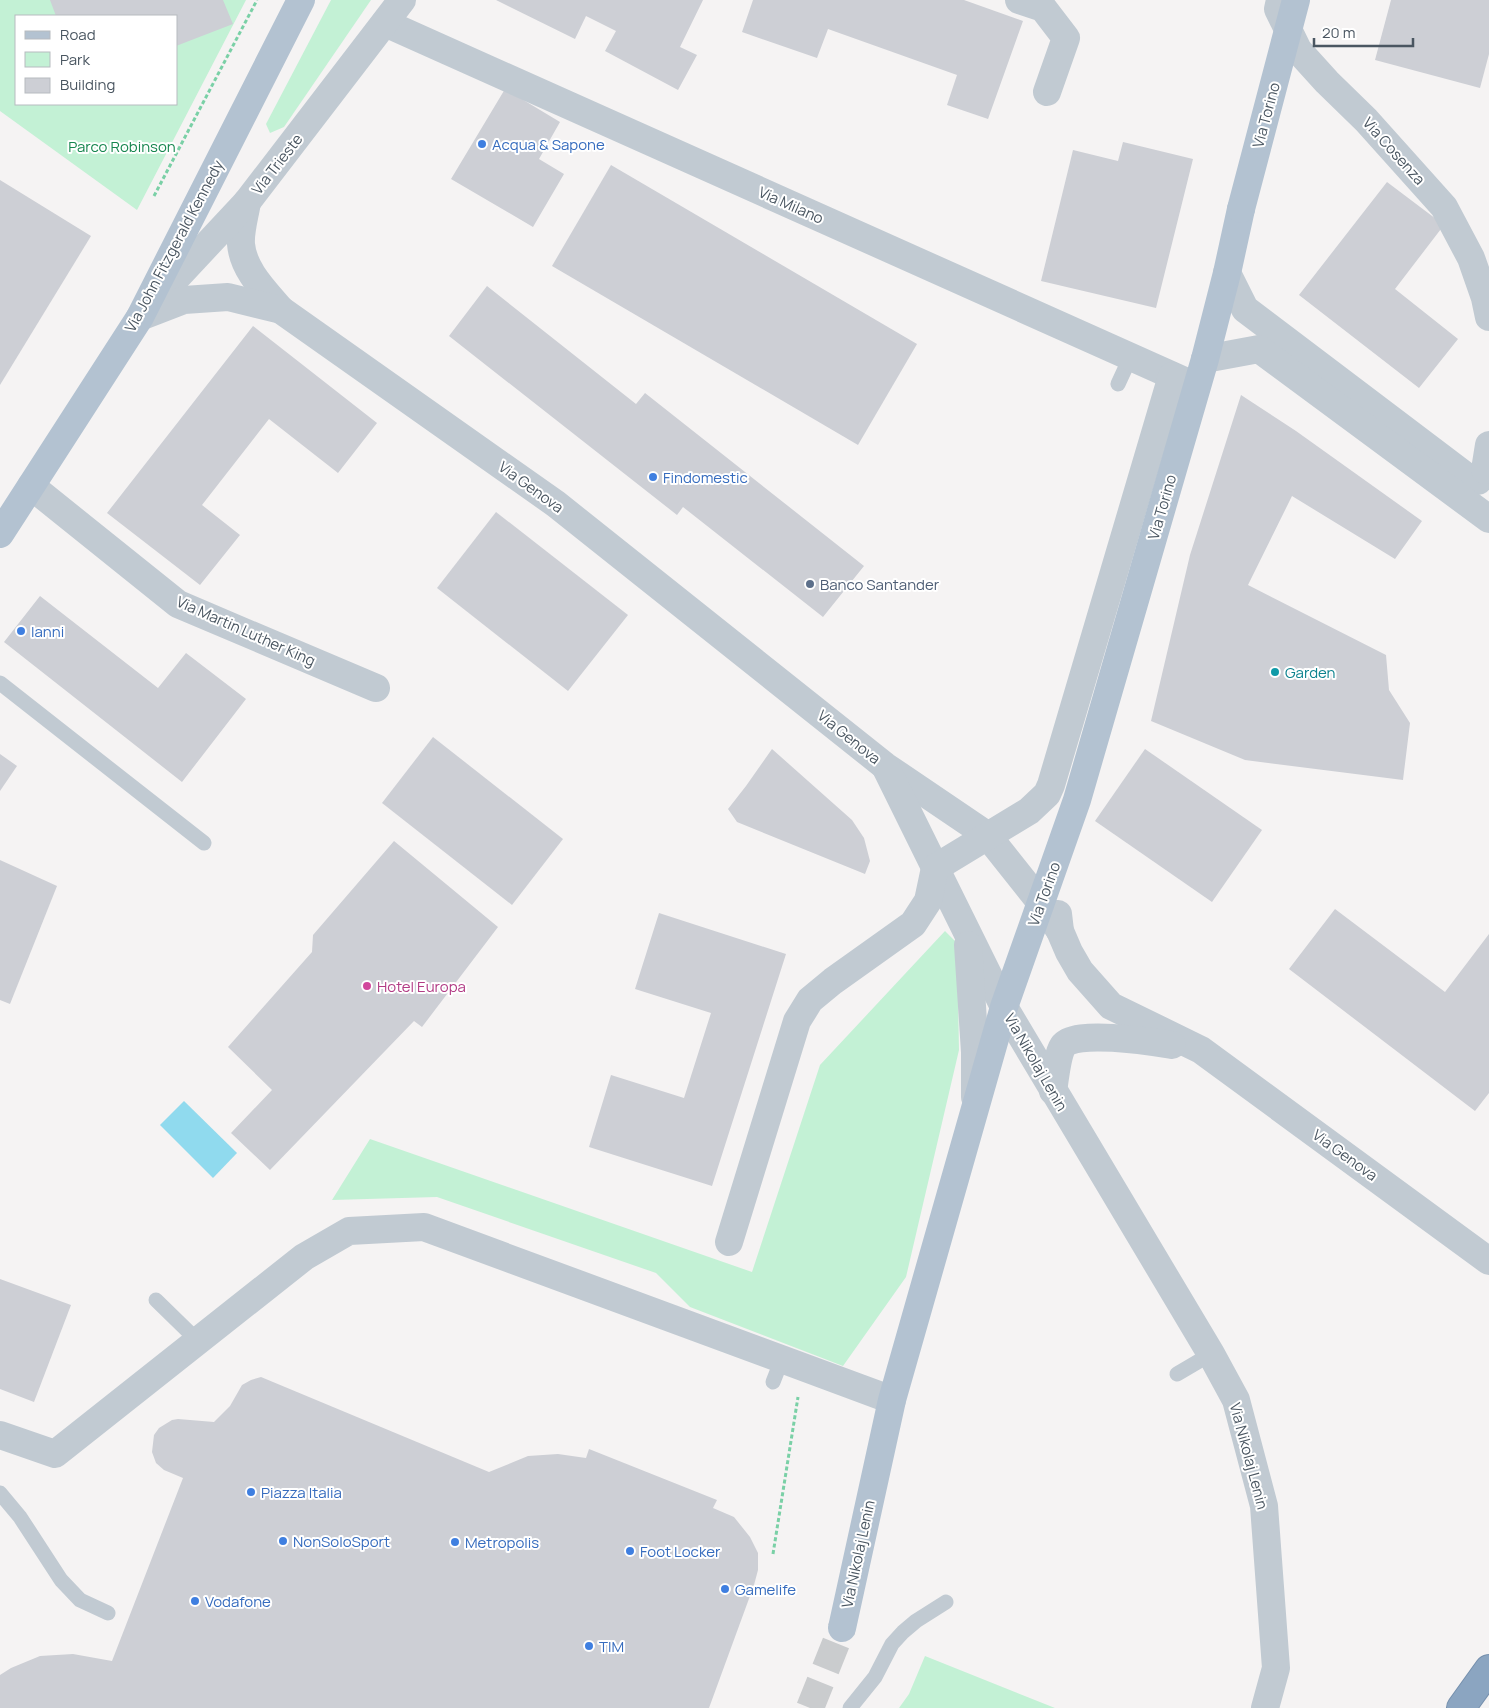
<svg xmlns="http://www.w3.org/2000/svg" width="1489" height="1708" viewBox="0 0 1489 1708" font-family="Manrope,sans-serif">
  <rect width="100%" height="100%" fill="#f5f3f3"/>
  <g fill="#c3f1d5" fill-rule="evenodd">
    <path d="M0,0H246L137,210L0,111ZM16,16H176V104H16Z"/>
    <path d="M331,0H371L284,127L270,133L266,124Z"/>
    <path d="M945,931L957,943L959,1050L906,1277L843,1366L690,1307L656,1273L437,1197L332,1200L370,1139L752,1272L820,1065Z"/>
    <path d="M925,1656L1055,1708H899L909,1694Z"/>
  </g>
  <path fill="#90daee" d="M184,1101L237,1153L213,1178L160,1125Z"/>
  <g fill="#cdcfd5">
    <path d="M50,0H223L233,24L176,46V16H56Z"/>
    <path d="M496,0H703L680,47L697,55L678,90L605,51L616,31L586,16L575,39Z"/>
    <path d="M753,0H964L1023,21L988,119L947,105L957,75L828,29L817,58L742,32Z"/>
    <path d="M1391,0H1489V54L1480,88L1375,60Z"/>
    <path d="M505,89L560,122L539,159L564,174L533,227L451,179Z"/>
    <path d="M1123,142L1193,159L1156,308L1041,281L1073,150L1118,161Z"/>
    <path d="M611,165L917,344L858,445L552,266Z"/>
    <path d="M0,180L91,236L0,385Z"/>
    <path d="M1387,182L1444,225L1395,289L1458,339L1419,388L1299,295Z"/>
    <path d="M487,286L636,404L645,393L864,566L823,617L683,507L677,515L449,336Z"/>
    <path d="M253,326L377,423L338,473L269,419L202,505L240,535L200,585L107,513Z"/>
    <path d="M1241,395L1296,431L1422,521L1395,559L1292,496L1248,585L1386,655L1389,690L1410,723L1403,780L1245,760L1151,721L1190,555Z"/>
    <path d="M496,512L628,615L568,691L437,588Z"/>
    <path d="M40,596L158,688L186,653L246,699L182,782L4,642Z"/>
    <path d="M433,737L563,839L512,905L382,803Z"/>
    <path d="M772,749L852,820L864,838L870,861L865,874L737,822L728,809L746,786Z"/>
    <path d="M1145,749L1262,830L1212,902L1095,821Z"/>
    <path d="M0,754L17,766L0,791Z"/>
    <path d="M394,841L498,927L422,1027L414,1021L270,1170L231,1133L272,1090L228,1047L312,952L313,935Z"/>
    <path d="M0,860L57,886L10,1004L0,1000Z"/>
    <path d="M1335,909L1445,992L1489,934V1093L1475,1111L1289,969Z"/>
    <path d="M659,913L786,954L712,1186L589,1147L611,1075L684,1098L711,1013L635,989Z"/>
    <path d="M0,1279L71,1305L34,1402L0,1389Z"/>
    <path d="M261,1377L489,1472L528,1456L558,1454L586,1458L589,1449L717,1500L713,1508L734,1517L750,1537L758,1553V1570L754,1585L709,1708H0V1675L11,1668L40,1656L73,1654L112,1661L183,1478L164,1470L156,1463L152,1452L154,1435L159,1428L172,1420L178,1419L214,1422L230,1406L242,1385L251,1380Z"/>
  </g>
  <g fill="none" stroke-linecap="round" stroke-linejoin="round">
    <path stroke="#caccce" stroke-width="28" stroke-dasharray="28 14" stroke-linecap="butt" d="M810,1708L842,1628"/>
    <defs>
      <path id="highway" d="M1461,1708L1489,1669"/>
    </defs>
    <use href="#highway" stroke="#7690ad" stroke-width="30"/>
    <g stroke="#7ad0a6" stroke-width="3" stroke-dasharray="4 2.5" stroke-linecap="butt">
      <path d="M154,196L257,0"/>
      <path d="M773,1554L798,1397"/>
    </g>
    <g stroke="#c1cad2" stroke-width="15">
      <path d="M1118,384L1130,358"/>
      <path d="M0,683L204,843"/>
      <path d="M156,1300L198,1341"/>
      <path d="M1177,1374L1211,1354"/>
      <path d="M773,1382L782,1359"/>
      <path d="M0,1493L20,1517L61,1580L80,1600L108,1613"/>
      <path d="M850,1708L875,1677L892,1644L903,1632L916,1621L946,1602"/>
    </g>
    <g stroke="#c1cad2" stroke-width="28">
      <path d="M1019,0L1043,8L1066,38L1047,92"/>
      <path d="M1280,0L1278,9L1298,50L1327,82L1366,120L1444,207L1471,258L1485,298L1489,317"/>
      <path d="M385,23L1189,383"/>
      <path d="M247,202C245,215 240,231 241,244C243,270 265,291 281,310"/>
      <path d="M1227,273L1245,309L1471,480L1478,481"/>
      <path d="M149,307L247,202L402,0"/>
      <path d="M140,317L184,300L228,297L281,310L556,504L885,766L987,835L1041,903L1060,931"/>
      <path d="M1205,359L1259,349L1489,519"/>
      <path d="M1485,470L1489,445"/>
      <path d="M31,486L178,604L376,688"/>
      <path d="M886,768L1004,1007L1211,1354L1236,1400L1264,1506L1276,1668L1265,1708"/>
      <path d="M1058,914L1060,931L1069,952L1080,971L1111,1006L1201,1050L1489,1261"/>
      <path d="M968,945L975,1052V1097"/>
      <path d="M1053,1091C1055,1080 1057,1055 1063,1046C1074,1029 1153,1042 1172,1045"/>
      <path d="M729,1242L797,1021L810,1000L833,981L913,924L928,901L935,868L1029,811L1047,794L1051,785L1172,376"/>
      <path d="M0,1435L55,1454L304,1257L349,1231L424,1227L892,1400"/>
    </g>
    <g stroke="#b3c2d1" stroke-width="28">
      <path d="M0,534L140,317L301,0"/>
      <path d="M842,1628L892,1400L1004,1007L1077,800L1205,359L1227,273L1241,209"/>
    </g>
    <use href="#highway" stroke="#8ba5c1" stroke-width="28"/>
    <path stroke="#b3c2d1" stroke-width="28" d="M1241,209L1296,0"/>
  </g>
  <g fill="#3f7fe0" stroke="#fff" stroke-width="2">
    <circle cx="482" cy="144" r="5"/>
    <circle cx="653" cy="477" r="5"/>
    <circle cx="21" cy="631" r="5"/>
    <circle cx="251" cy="1492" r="5"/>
    <circle cx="283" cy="1541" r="5"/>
    <circle cx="455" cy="1542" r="5"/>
    <circle cx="630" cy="1551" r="5"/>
    <circle cx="725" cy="1589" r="5"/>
    <circle cx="195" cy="1601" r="5"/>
    <circle cx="589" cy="1646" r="5"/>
  </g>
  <circle fill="#5c6f8a" stroke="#fff" stroke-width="2" cx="810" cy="584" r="5"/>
  <circle fill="#0f9aa8" stroke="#fff" stroke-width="2" cx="1275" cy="672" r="5"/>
  <circle fill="#d1479c" stroke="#fff" stroke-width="2" cx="367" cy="986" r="5"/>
  <g text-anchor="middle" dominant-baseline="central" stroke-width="4" stroke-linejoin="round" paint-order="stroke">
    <g font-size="15" fill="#4a5661" stroke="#fff">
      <text transform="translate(1266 115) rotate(-75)">Via Torino</text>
      <text transform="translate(1394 151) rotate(48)">Via Cosenza</text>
      <text transform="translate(277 164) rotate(-52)">Via Trieste</text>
      <text transform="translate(791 205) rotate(24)">Via Milano</text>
      <text transform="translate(174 246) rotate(-62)">Via John Fitzgerald Kennedy</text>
      <text transform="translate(531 487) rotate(36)">Via Genova</text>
      <text transform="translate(1162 507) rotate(-74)">Via Torino</text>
      <text transform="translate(246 631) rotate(24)">Via Martin Luther King</text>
      <text transform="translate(849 737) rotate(39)">Via Genova</text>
      <text transform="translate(1044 894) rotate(-70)">Via Torino</text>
      <text transform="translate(1036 1062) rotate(60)">Via Nikolaj Lenin</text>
      <text transform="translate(1345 1155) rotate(36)">Via Genova</text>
      <text transform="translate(1249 1456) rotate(75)">Via Nikolaj Lenin</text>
      <text transform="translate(858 1554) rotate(-78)">Via Nikolaj Lenin</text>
    </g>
    <g font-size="15" fill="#366cbe" stroke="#fff" text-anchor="start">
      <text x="492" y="144">Acqua &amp; Sapone</text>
      <text x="663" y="477">Findomestic</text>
      <text x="31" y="631">Ianni</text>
      <text x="261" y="1492">Piazza Italia</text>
      <text x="293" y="1541">NonSoloSport</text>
      <text x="465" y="1542">Metropolis</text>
      <text x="640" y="1551">Foot Locker</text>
      <text x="735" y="1589">Gamelife</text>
      <text x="205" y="1601">Vodafone</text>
      <text x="599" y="1646">TIM</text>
    </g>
    <g font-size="15" fill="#17864f" stroke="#fff">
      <text x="122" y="146">Parco Robinson</text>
    </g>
    <g font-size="15" fill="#4e5e75" stroke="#fff" text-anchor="start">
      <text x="820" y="584">Banco Santander</text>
    </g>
    <g font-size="15" fill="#0d838f" stroke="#fff" text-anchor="start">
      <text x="1285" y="672">Garden</text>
    </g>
    <g font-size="15" fill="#b23c85" stroke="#fff" text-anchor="start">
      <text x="377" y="986">Hotel Europa</text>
    </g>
  </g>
  <rect x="15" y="15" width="162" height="90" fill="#ffffff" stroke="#b7bbc0"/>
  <rect x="25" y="31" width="25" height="8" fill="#b3c2d1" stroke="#b7bbc0"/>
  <text x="60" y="40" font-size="15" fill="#4a5661">Road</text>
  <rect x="25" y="52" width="25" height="15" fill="#c3f1d5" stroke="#b7bbc0"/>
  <text x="60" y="65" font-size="15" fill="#4a5661">Park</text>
  <rect x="25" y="78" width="25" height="15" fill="#cdcfd5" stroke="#b7bbc0"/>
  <text x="60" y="90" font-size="15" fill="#4a5661">Building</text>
  <path d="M1314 38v8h99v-8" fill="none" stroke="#4a5661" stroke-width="2.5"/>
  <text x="1322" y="38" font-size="15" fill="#4a5661" stroke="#ffffff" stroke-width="4" paint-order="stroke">20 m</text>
</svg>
